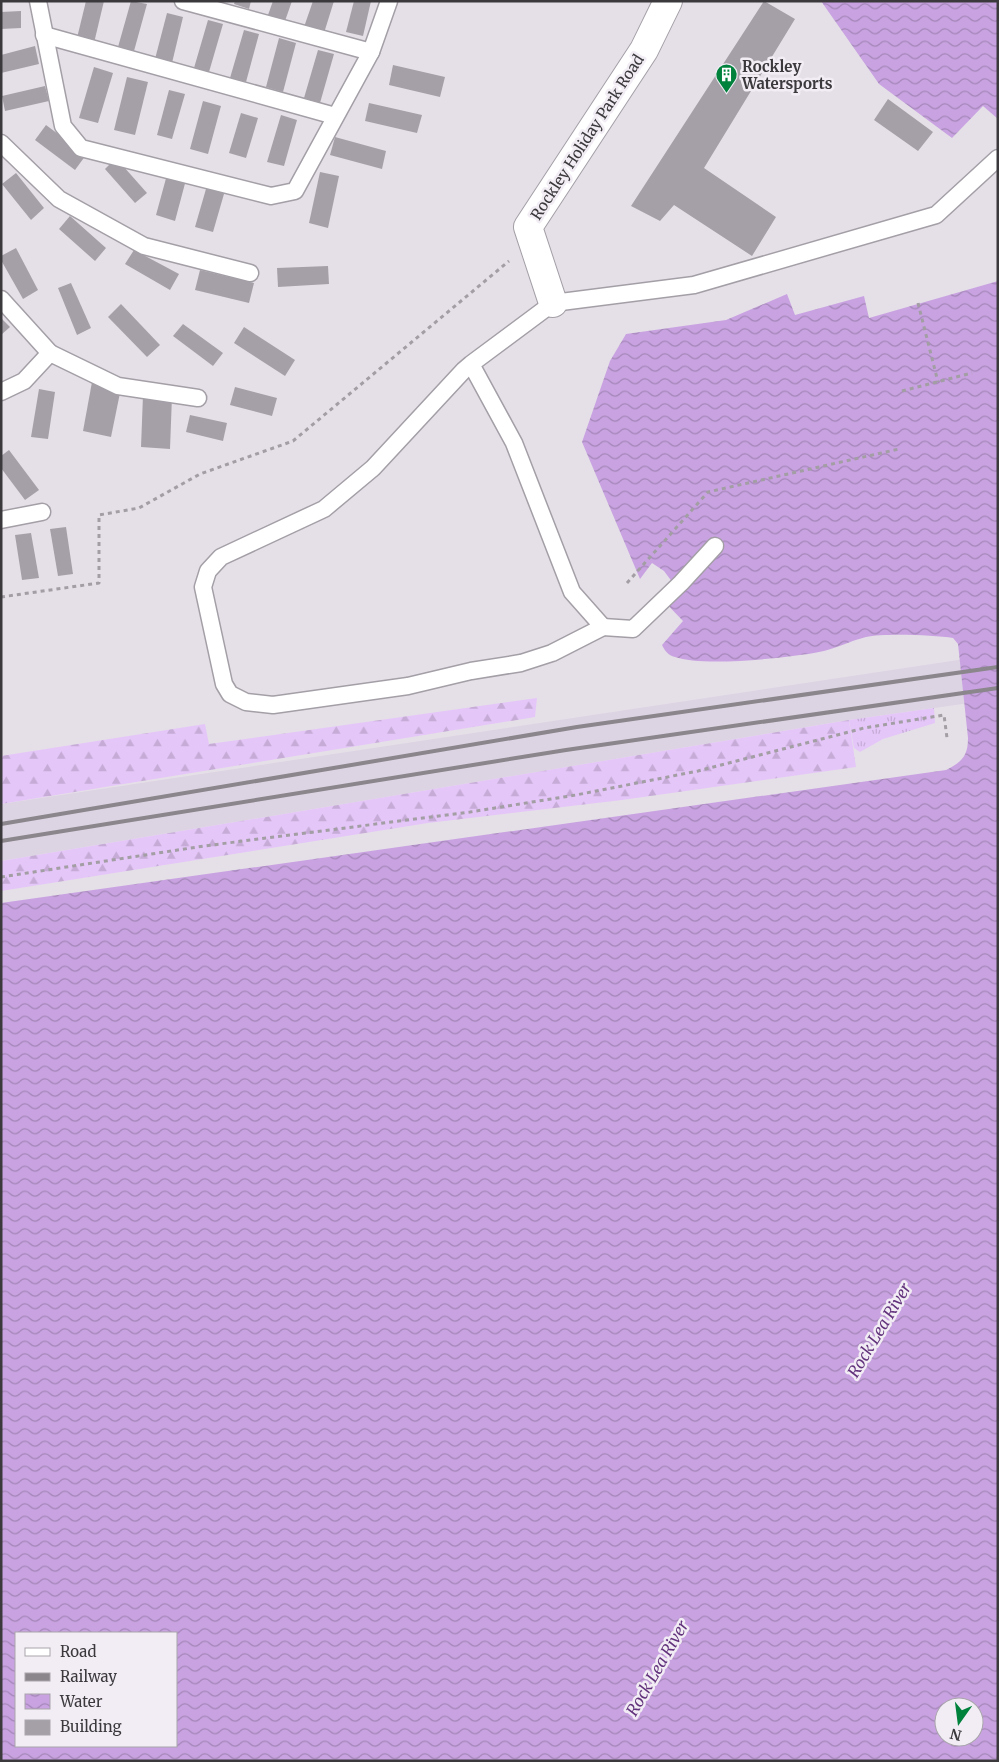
<svg xmlns="http://www.w3.org/2000/svg" width="999" height="1762" viewBox="0 0 999 1762" font-family="Merriweather,serif">
  <defs>
    <pattern id="grass-tufts" width="24" height="20" patternUnits="userSpaceOnUse" patternTransform="scale(1.25)"><rect width="24" height="20" fill="#e5c6f8"/><path d="M3 7l-1-3M5 7V3M7 7l1-3M15 17l-1-3M17 17v-4M19 17l1-3" fill="none" stroke="#c5abd6"/></pattern>
    <pattern id="forest-firs" width="22" height="20" patternUnits="userSpaceOnUse" patternTransform="scale(1.25)"><rect width="22" height="20" fill="#e5c6f8"/><path d="M5 1l3.5 6h-7zM16 11l3.5 6h-7z" fill="#c5abd6"/></pattern>
    <pattern id="water-waves" width="16" height="10" patternUnits="userSpaceOnUse" patternTransform="scale(1.25)"><rect width="16" height="10" fill="#c9a3e1"/><path d="M0 5q4-4 8 0t8 0" fill="none" stroke="#a486b8"/></pattern>
  </defs>
  <rect width="100%" height="100%" fill="#e5e0e8"/>
  <path fill="#ddd4e3" d="M998,654V699L849,720L1,861V804Z"/>
  <path fill="url(#grass-tufts)" d="M934,708L935,723L883,739L860,752L854,748L849,720Z"/>
  <g fill="url(#forest-firs)">
    <path d="M537,698L535,717L1,804V756L205,724L209,744Z"/>
    <path d="M849,720L856,767L622,800L428,823L1,891V861Z"/>
  </g>
  <g fill="url(#water-waves)" fill-rule="evenodd">
    <path d="M821,1H998V119L983,106L952,138L879,84Z"/>
    <path d="M998,281V1761H1V903L946,770C962,762 968,756 968,738L958,644L953,638C934,635 884,633 866,637C850,641 835,649 819,652C789,658 702,667 675,657C668,655 665,651 662,645L683,621L660,597L673,583L664,571L652,563L640,579L582,442L610,361L626,334L726,320L787,294L795,315L864,296L869,318ZM16,1633H176V1746H16ZM944,1707H974V1737H944Z"/>
  </g>
  <g fill="#a5a0a8">
    <path d="M86,1H104L94,43L77,38Z"/>
    <path d="M131,1L147,4L134,51L118,47Z"/>
    <path d="M235,1H251L249,9L234,4Z"/>
    <path d="M273,1H292L285,21L268,15Z"/>
    <path d="M313,1H334L324,33L304,27Z"/>
    <path d="M354,1H371L363,36L346,32Z"/>
    <path d="M764,1L795,19L704,168L776,217L752,256L674,205L660,221L631,206Z"/>
    <path d="M21,11V28L1,29V12Z"/>
    <path d="M167,13L183,17L172,63L155,59Z"/>
    <path d="M208,20L223,24L209,72L194,68Z"/>
    <path d="M244,30L259,34L246,82L230,78Z"/>
    <path d="M279,38L296,43L283,92L266,87Z"/>
    <path d="M35,46L39,64L1,73V55Z"/>
    <path d="M318,50L334,54L320,103L304,98Z"/>
    <path d="M393,65L445,77L440,97L389,85Z"/>
    <path d="M94,67L113,73L98,123L79,118Z"/>
    <path d="M127,77L148,82L135,135L114,130Z"/>
    <path d="M45,86L49,101L5,111L2,96Z"/>
    <path d="M169,90L185,94L172,139L157,135Z"/>
    <path d="M888,99L933,132L918,151L874,120Z"/>
    <path d="M203,101L221,106L208,154L190,149Z"/>
    <path d="M369,103L422,115L417,133L365,121Z"/>
    <path d="M241,113L258,118L246,158L229,153Z"/>
    <path d="M281,115L297,120L284,166L267,162Z"/>
    <path d="M46,125L86,155L75,170L35,140Z"/>
    <path d="M335,137L386,151L382,169L330,155Z"/>
    <path d="M116,158L147,193L135,203L105,169Z"/>
    <path d="M168,171L187,176L175,221L156,215Z"/>
    <path d="M320,172L339,176L328,228L309,223Z"/>
    <path d="M16,173L44,208L31,220L2,184Z"/>
    <path d="M208,182L226,187L213,232L195,227Z"/>
    <path d="M70,216L106,248L95,261L59,229Z"/>
    <path d="M16,248L38,290L23,299L1,260V256Z"/>
    <path d="M134,250L179,274L170,290L125,264Z"/>
    <path d="M328,266L329,284L278,287L277,268Z"/>
    <path d="M200,270L254,283L249,303L195,290Z"/>
    <path d="M71,283L91,328L77,335L58,288Z"/>
    <path d="M121,304L160,345L147,357L108,317Z"/>
    <path d="M1,318L10,327L1,335Z"/>
    <path d="M183,324L223,353L213,366L173,336Z"/>
    <path d="M244,327L295,360L285,376L234,343Z"/>
    <path d="M92,382L121,388L111,437L83,431Z"/>
    <path d="M235,387L277,398L272,416L230,405Z"/>
    <path d="M39,389L55,392L48,439L31,437Z"/>
    <path d="M143,395L172,396L170,449L141,447Z"/>
    <path d="M190,415L227,423L223,441L186,432Z"/>
    <path d="M9,450L39,490L25,500L1,468V456Z"/>
    <path d="M66,527L73,574L58,576L50,529Z"/>
    <path d="M31,533L39,578L22,580L15,535Z"/>
  </g>
  <g fill="none" stroke-linecap="round" stroke-linejoin="round">
    <defs>
      <g id="service">
        <path d="M38,1L63,126L81,148L271,196L295,191L371,52L389,1"/>
        <path d="M183,1L371,52"/>
        <path d="M44,35L335,116"/>
        <path d="M1,143L59,199L144,246L250,273"/>
        <path d="M1,299L50,353L24,381L1,392"/>
        <path d="M50,353L118,386L198,398"/>
        <path d="M471,364L514,443L572,592L603,627L552,653L521,663L471,671L408,686L273,705L246,702L230,694L224,684L203,587L208,571L221,557L324,509L373,468L464,370L471,364L553,303L694,285L936,215L998,158"/>
        <path d="M1,520L42,512"/>
        <path d="M603,627L633,629L681,583L715,546"/>
      </g>
      <path id="minor" d="M553,303L528,227L644,50L668,1"/>
    </defs>
    <use href="#service" stroke="#a49fa7" stroke-width="19"/>
    <use href="#minor" stroke="#a49fa7" stroke-width="30"/>
    <g stroke="#a29ea4" stroke-width="3" stroke-dasharray="4 4" stroke-linecap="butt">
      <path d="M918,303L938,382"/>
      <path d="M902,391L972,373"/>
      <path d="M627,583L708,492L899,449"/>
      <path d="M1,597L99,583V515L139,508L200,474L293,441L509,261"/>
      <path d="M1,877L204,846L470,812L576,795L698,771L864,728L944,715L947,738"/>
    </g>
    <use href="#service" stroke="#fff" stroke-width="16"/>
    <use href="#minor" stroke="#fff" stroke-width="28"/>
    <g stroke="#8a868c" stroke-width="4">
      <path d="M1,824L577,727L998,667"/>
      <path d="M1,841L566,750L998,688"/>
    </g>
  </g>
  <defs>
    <symbol id="building-pin" viewBox="-11 -11 22 30"><path d="M0 17L-7.5 6A9.5 9.5 0 1 1 7.5 6Z" fill="#00823d" stroke="#f2edf5"/><path d="M-4-6H4V6H1V3H-1V6H-4ZM-2.5-4.3h1.7v1.8h-1.7ZM.8-4.3h1.7v1.8H.8ZM-2.5-1h1.7V.8h-1.7ZM.8-1h1.7V.8H.8Z" fill="#fff"/></symbol>
  </defs>
  <g fill-rule="evenodd">
    <use href="#building-pin" x="714" y="62" width="25" height="34"/>
  </g>
  <g text-anchor="middle" dominant-baseline="central" stroke-width="5" stroke-linejoin="round" paint-order="stroke">
    <g font-size="15" font-weight="bold" fill="#3b393c" stroke="#f2edf5" text-anchor="start">
      <text x="742" y="66">Rockley<tspan x="742" dy="17">Watersports</tspan></text>
    </g>
    <g font-size="15" fill="#3b393c" stroke="#f2edf5">
      <text transform="translate(587 137) rotate(-57)">Rockley Holiday Park Road</text>
    </g>
    <g font-size="16" font-style="italic" fill="#62337c" stroke="#f2edf5">
      <text transform="translate(879 1330) rotate(-59)">Rock Lea River</text>
      <text transform="translate(657 1668) rotate(-60)">Rock Lea River</text>
    </g>
  </g>
  <rect width="999" height="1762" fill="none" stroke="#3b393c" stroke-width="5"/>
  <rect x="15" y="1632" width="162" height="115" fill="#f2edf5" stroke="#a9a5ab"/>
  <rect x="25" y="1648" width="25" height="8" fill="#ffffff" stroke="#a9a5ab"/>
  <text x="60" y="1657" font-size="15" fill="#3b393c">Road</text>
  <rect x="25" y="1673" width="25" height="8" fill="#8a868c" stroke="#a9a5ab"/>
  <text x="60" y="1682" font-size="15" fill="#3b393c">Railway</text>
  <rect x="25" y="1694" width="25" height="15" fill="url(#water-waves)" stroke="#a9a5ab"/>
  <text x="60" y="1707" font-size="15" fill="#3b393c">Water</text>
  <rect x="25" y="1720" width="25" height="15" fill="#a5a0a8" stroke="#a9a5ab"/>
  <text x="60" y="1732" font-size="15" fill="#3b393c">Building</text>
  <g transform="translate(959 1722) rotate(194)"><circle r="24" fill="#f2edf5" stroke="#a9a5ab"/>
  <path d="M0-4L9 19L0 12L-9 19Z" fill="#00823d"/>
  <text y="-8" font-size="14" font-weight="bold" text-anchor="middle" fill="#3b393c">N</text>
  </g>
</svg>
